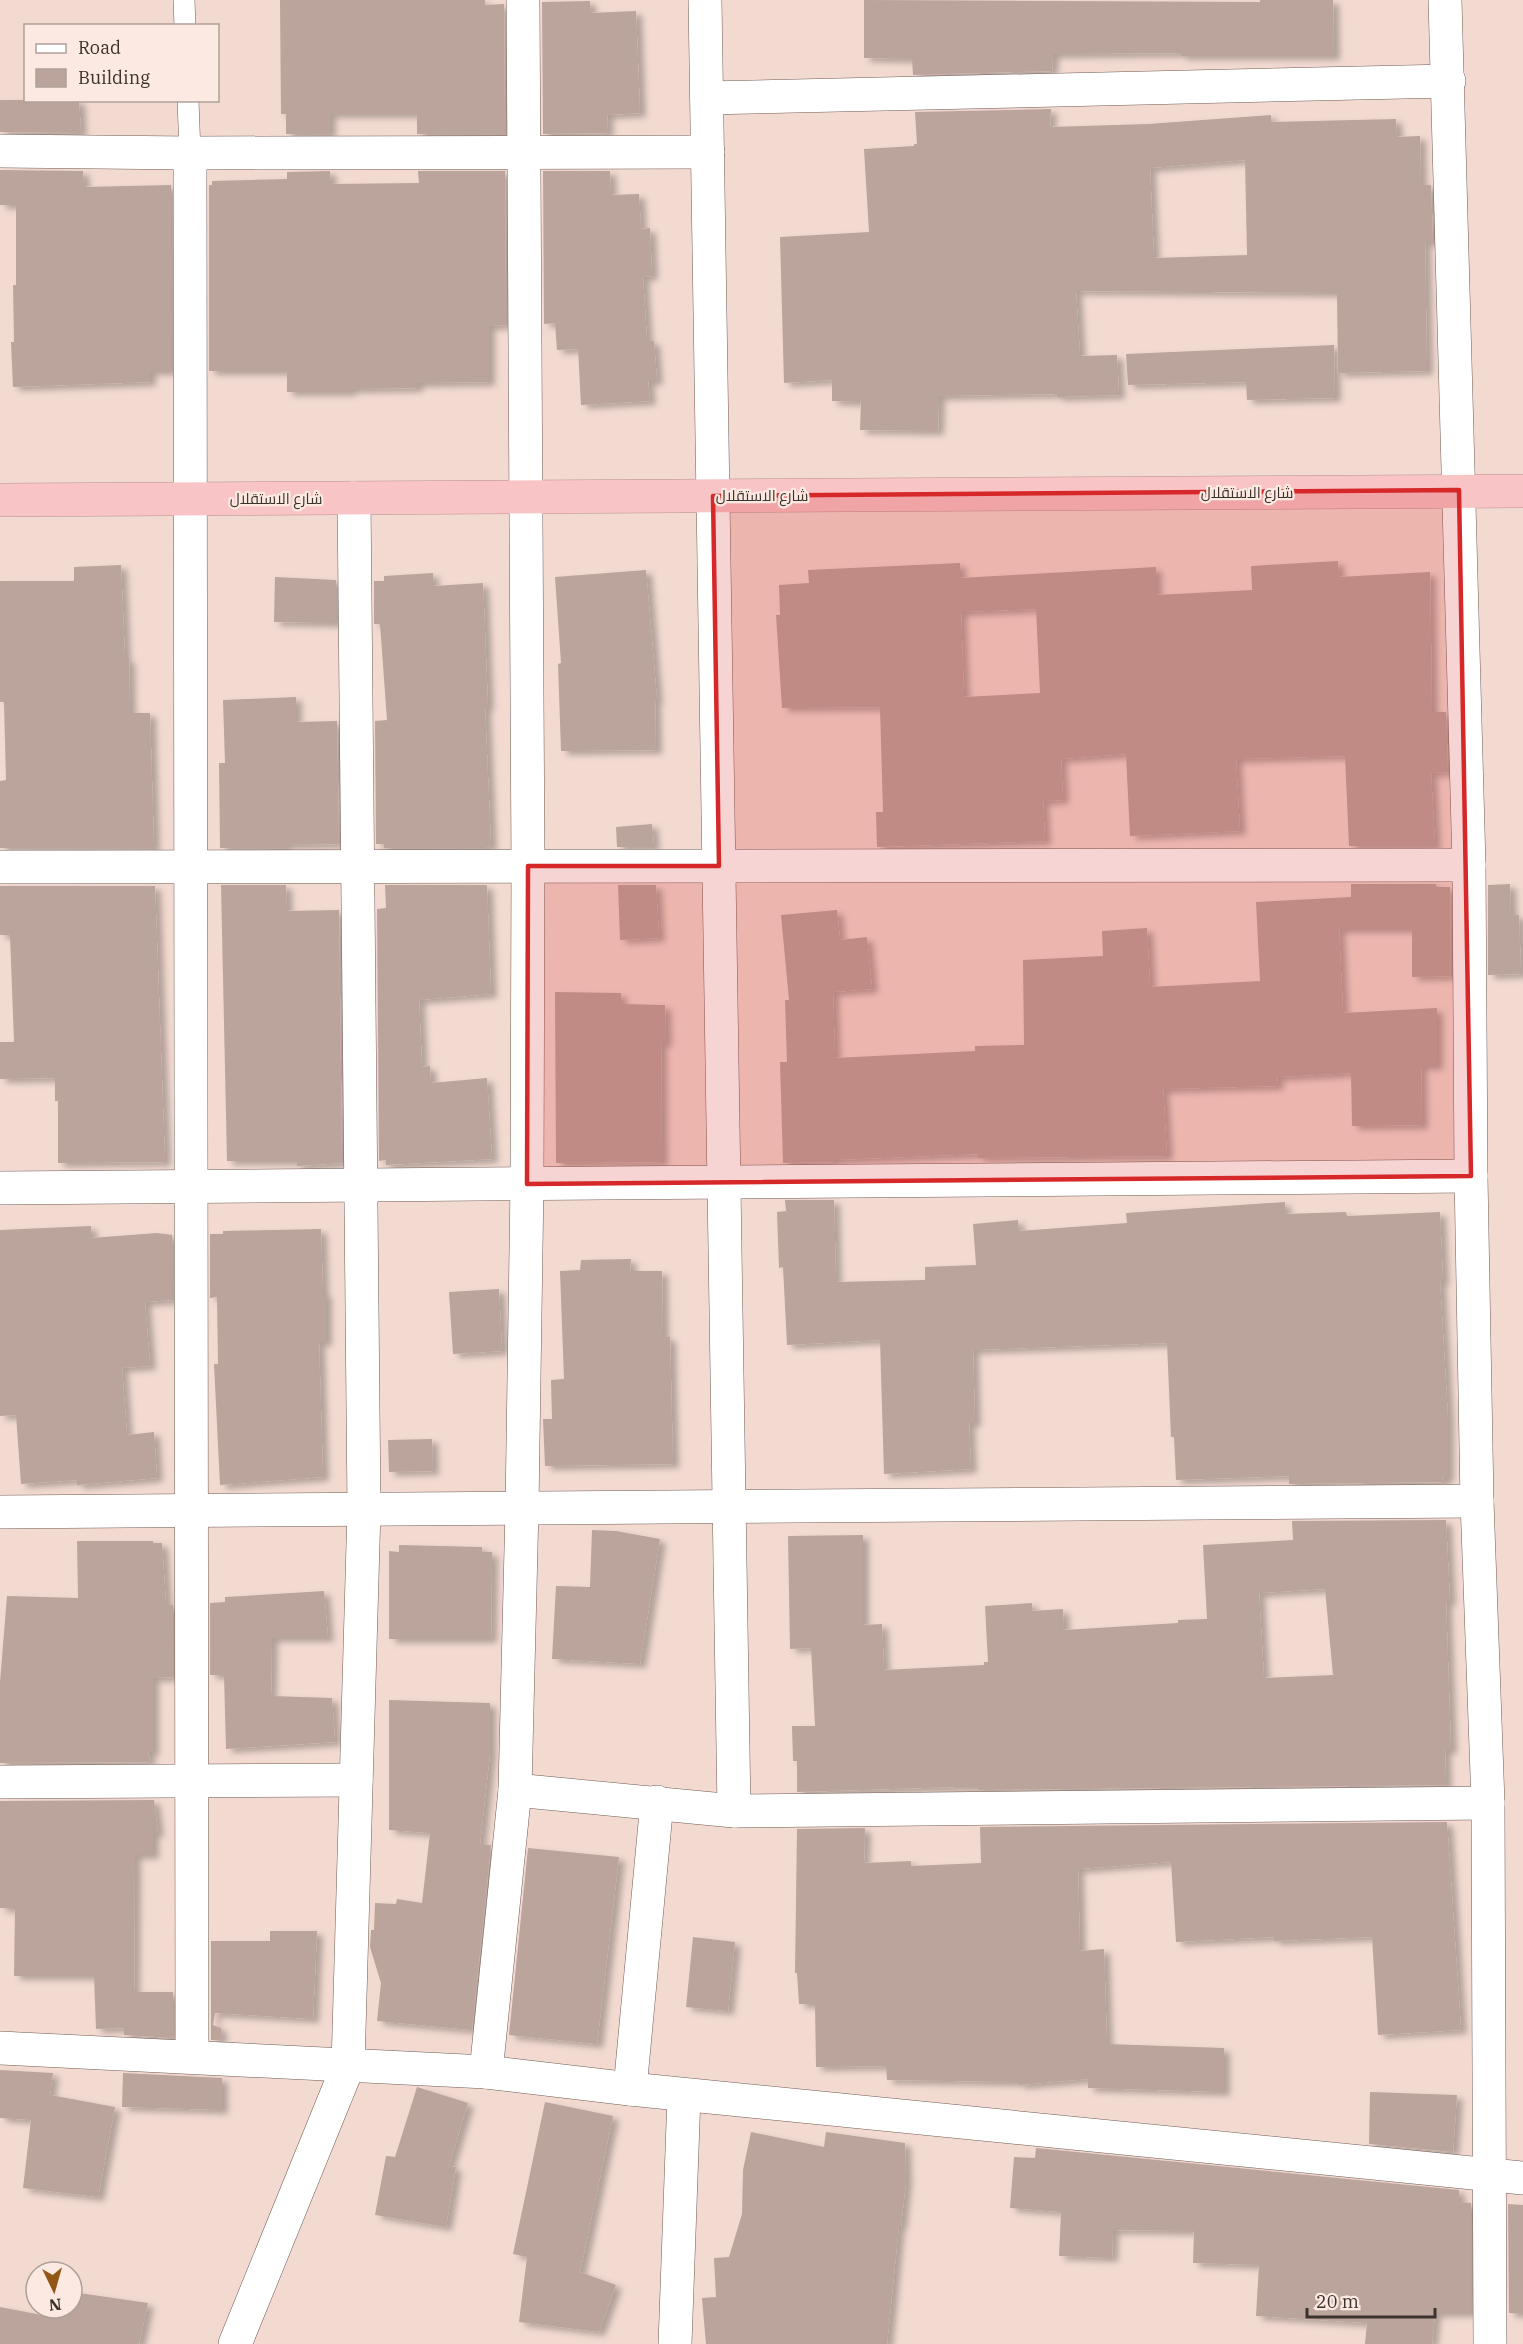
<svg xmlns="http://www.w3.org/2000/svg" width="1523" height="2344" viewBox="0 0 1523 2344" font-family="'IBM Plex Serif',Cairo,serif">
  <defs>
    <filter id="shadow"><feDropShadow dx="6" dy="4" stdDeviation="3" flood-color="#0004"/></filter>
  </defs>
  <rect width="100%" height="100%" fill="#f2dad1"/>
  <g fill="#bba49c" fill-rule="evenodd" filter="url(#shadow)">
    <path d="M280,0H485V5L504,4L505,134H417V114H330V134H286V114H281Z"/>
    <path d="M864,0L1260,2V0H1333L1334,56H1181V53L1053,54L1052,71L913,75L912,59L864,58Z"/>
    <path d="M590,1L591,13L636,11L640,113L607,115L608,133L543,134L542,2Z"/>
    <path d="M0,100H79L81,133L0,132Z"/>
    <path d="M1051,109L1050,127L1148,124L1271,115V122L1396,119L1397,137L1420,136L1421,185H1431L1433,242H1425L1427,371L1338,373L1337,293L1076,291L1080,356L1117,355L1119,395L1057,397L1056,394L939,396L938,431L860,430L861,402L832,401V380L784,383L780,237L869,232L864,149L914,146V144H917L915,112ZM1245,160L1247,255L1154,258L1150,168Z"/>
    <path d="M0,170L83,171L84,187L171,185V371H150V382L13,387L11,342H14L13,285H16V205H0Z"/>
    <path d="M330,171L331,184L419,183L418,171H505L506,325L489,326V382L417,383V388L350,389V392H287V371H209V185H212V181L287,179V172Z"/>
    <path d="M543,171H610L611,195L639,194L641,229L650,228L652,276L643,277L647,341H654L657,381H648L650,401L581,405L578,349L557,350L555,323L544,324Z"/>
    <path d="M1334,345L1335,398L1247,400L1246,382L1128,385L1126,354Z"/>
    <path d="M1338,561L1339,577L1430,572L1432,712H1446L1448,772L1431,773L1435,846H1349L1345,756L1236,759L1240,831L1130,836L1126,754L1061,759L1063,800L1043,801L1045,841L877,847L876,812H883L880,707L782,708L776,615H780L779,585L809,583L808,570L960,563V578L1156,567V595L1252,590L1251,566ZM1036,609L1040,693L964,697L961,612Z"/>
    <path d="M121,565L125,659H129L130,713H150L154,848H0V781L6,780L4,702H0V581H74V567Z"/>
    <path d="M646,570L657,700H655L656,750L561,751L558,664L561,663L555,577Z"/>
    <path d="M433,573V586L483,583L488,707H485L491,846L486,848H384V844H376L375,721L387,720L380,624H374V581H384V576Z"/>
    <path d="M275,577L336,580V623L274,622Z"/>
    <path d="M296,697V722L337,721L339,844L285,845V848H220L219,763H225L223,700Z"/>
    <path d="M652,824L654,847H617L616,827Z"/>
    <path d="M1351,884H1436L1437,887H1450L1451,976L1412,977V929H1339L1343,1013L1437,1008V1066H1421L1422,1125L1352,1126L1351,1073L1277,1077L1278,1086L1163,1089L1167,1156L978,1158V1154L834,1160V1162L783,1163L780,1062H787L785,1000H789L781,915L837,910L840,940L867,937L872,989L833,992L835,1058L975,1051V1046L1024,1045L1023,960L1103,956L1102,931L1147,928L1150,987L1260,981L1256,902L1351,897Z"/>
    <path d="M1510,884L1511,915H1519L1521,974L1488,975V885Z"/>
    <path d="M221,885H286L287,911L339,910L342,1163L297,1166V1161H227Z"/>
    <path d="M385,885H487L491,994L419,1000L422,1067L430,1066L431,1083L487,1078L492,1159L386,1165V1160L379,1161L377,909L386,908Z"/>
    <path d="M618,885H656L659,938L620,940Z"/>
    <path d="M0,886H155L165,1162L58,1163V1101H55V1078L0,1079V1042H14L10,935H0Z"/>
    <path d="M555,992L621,993V1004L665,1005L666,1043H661L662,1162L556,1163Z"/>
    <path d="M785,1200H834L836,1282L925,1280V1267L976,1265L973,1224L1018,1220L1019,1231L1127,1223L1126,1213L1285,1202V1214L1346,1212L1347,1216L1440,1212L1443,1281H1440L1448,1419V1478H1443L1444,1482L1289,1484V1476L1176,1480L1174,1437H1171L1167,1343L973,1350L975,1423H969L971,1469L884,1474L880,1340L787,1345L783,1267L779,1268L777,1212L786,1211Z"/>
    <path d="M91,1226V1238L157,1233L172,1235V1300L145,1302L150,1366L122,1368L127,1435L154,1432L157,1478L77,1485V1480L21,1484L16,1415L0,1416V1230Z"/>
    <path d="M321,1229L323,1294H326V1342H319L323,1477L220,1485L214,1364H218L217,1297L210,1298V1234H223V1231Z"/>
    <path d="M631,1259L630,1271H662L663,1337H670L673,1464L545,1466L543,1419H552L551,1380L564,1379L560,1271L580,1270L581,1260Z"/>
    <path d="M499,1289L502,1351L453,1354L449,1292Z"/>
    <path d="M432,1439L433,1471L389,1472L388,1440Z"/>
    <path d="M1446,1520L1450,1602H1446L1451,1750H1445L1446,1785L978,1790V1787H954L797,1792V1761H793L792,1726H815L811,1648L790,1649L788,1536L863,1535V1625L882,1624L884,1670L984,1665V1662H988L985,1606L1032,1603V1611L1063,1609L1064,1630L1178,1623V1620L1207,1619L1203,1545L1293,1540L1292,1521ZM1325,1589L1333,1675L1264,1678L1259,1593Z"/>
    <path d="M592,1530L616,1531L660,1539L640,1664L552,1659L556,1586L590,1587Z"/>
    <path d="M77,1541H153V1543H162L166,1605H173V1677L153,1678V1752H148L150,1762L0,1763V1682L7,1596L78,1598Z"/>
    <path d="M399,1545L482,1547V1552H492L491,1639H389V1551L399,1552Z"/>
    <path d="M324,1591L328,1638H272L271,1696L332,1698L335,1742L226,1749L224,1675H210V1603L225,1602V1597Z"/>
    <path d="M389,1700L490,1703V1753L480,1844L491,1845L472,2030L377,2021L381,1983L370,1947L371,1930H374L375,1903L396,1904L397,1899L422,1903L430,1833L389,1830Z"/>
    <path d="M154,1800L158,1833H153V1855H135L134,1992H173V2038L124,2035V2028L96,2029L94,1976H14L15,1909L0,1908V1801Z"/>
    <path d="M1447,1822L1461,2030L1378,2035L1372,1937L1274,1941V1937L1176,1942L1171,1862L1078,1869L1080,1951L1104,1949L1107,2044L1224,2048V2092L1088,2088V2079L1019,2085V2082L887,2080L886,2066L816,2067L815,2004H799L797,1973H795L797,1829L865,1828L864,1863L911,1861V1866L981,1863L980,1827Z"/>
    <path d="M528,1848L619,1857L597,2044L509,2035Z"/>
    <path d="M270,1931H317L313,2019L215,2013L213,2025L221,2028V2040H211V1941H270Z"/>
    <path d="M693,1937L735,1942L728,2011L686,2007Z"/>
    <path d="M0,2070L53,2073L50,2095L115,2107L98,2197L23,2188L31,2120L0,2118Z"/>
    <path d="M123,2073L222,2078V2110L122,2107Z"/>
    <path d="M417,2087L468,2103L449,2166L456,2167L446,2227L375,2215L386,2156L395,2157Z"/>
    <path d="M1370,2092L1457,2095L1453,2152L1369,2144Z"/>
    <path d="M545,2102L613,2116L580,2272L616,2285L599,2332L519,2322L527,2257L513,2254Z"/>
    <path d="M751,2132L824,2147L826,2132L905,2143L906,2181L901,2226L899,2225L887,2344H706L702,2298L716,2297L714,2258L729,2257L742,2214L743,2170Z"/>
    <path d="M1036,2148L1459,2190V2202L1471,2203V2313H1435L1432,2344H1365L1367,2323L1256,2316L1259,2265L1193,2263L1194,2231L1113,2230L1112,2258L1059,2256L1061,2212L1010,2208L1014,2157L1035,2158Z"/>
    <path d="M1508,2204L1523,2205V2314L1509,2313Z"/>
    <path d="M72,2292L148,2303L139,2344H0V2307L52,2317L54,2308H72Z"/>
  </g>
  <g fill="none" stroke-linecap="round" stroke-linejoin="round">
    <defs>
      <g id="lane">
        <path d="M184,0L185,26"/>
        <path d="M188,100L190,153"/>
      </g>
      <g id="street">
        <path d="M705,0L734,1811"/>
        <path d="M1445,0L1469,865L1471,1176L1477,1501L1488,1803L1490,2344"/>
        <path d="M707,98L1449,81"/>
        <path d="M0,151L190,153L708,152"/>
        <path d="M190,153L192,2057"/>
        <path d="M0,867L1469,865"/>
        <path d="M0,1188L1471,1176"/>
        <path d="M0,1512L1477,1501"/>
        <path d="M0,1782L356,1780"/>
        <path d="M515,1790L734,1811L1488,1803"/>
        <path d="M0,2048L486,2072L630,2089L1523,2178"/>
        <path d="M486,2072L515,1790L522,1508L527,1184L528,866L523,0"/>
        <path d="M630,2089L657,1802"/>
        <path d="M235,2344L348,2066L364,1509L354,498"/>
        <path d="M675,2344L684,2095"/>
      </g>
      <path id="highway" d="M0,500L1523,491"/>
    </defs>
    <use href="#lane" stroke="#705c54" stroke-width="22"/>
    <use href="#street" stroke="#705c54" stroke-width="34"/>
    <use href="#highway" stroke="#b69191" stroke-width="34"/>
    <use href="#lane" stroke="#fff" stroke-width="21"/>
    <use href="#street" stroke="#fff" stroke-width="33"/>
    <use href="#highway" stroke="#f8c4c6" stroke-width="33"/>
  </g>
  <path fill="#d62828" fill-opacity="0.2" stroke="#d62828" stroke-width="4.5" stroke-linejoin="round" d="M1459,490L1471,1176L527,1184L528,866H719L713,496Z"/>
  <g text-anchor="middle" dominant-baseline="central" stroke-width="4.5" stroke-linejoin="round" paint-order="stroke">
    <g font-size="15" fill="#3b322e" stroke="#fce9e1">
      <text x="1247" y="492">شارع الاستقلال</text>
      <text x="762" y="495">شارع الاستقلال</text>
      <text x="276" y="498">شارع الاستقلال</text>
    </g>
  </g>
  <rect x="24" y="24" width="195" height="78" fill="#fce9e1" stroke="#afa099" stroke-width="1.5"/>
  <rect x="36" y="44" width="30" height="9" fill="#ffffff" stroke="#afa099" stroke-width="1.5"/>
  <text x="78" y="54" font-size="18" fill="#3b322e">Road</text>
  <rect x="36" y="69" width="30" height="18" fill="#bba49c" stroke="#afa099" stroke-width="1.5"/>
  <text x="78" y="84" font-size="18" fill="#3b322e">Building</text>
  <g transform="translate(54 2290) rotate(175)"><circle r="28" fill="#fce9e1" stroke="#afa099" stroke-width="1.5"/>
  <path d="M0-4.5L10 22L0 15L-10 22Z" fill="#925716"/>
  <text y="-9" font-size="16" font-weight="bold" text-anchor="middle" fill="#3b322e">N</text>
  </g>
  <path d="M1307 2308v9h128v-9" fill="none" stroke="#3b322e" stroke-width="3"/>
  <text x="1316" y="2308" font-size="18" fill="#3b322e" stroke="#fce9e1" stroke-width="4.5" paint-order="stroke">20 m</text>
</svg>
